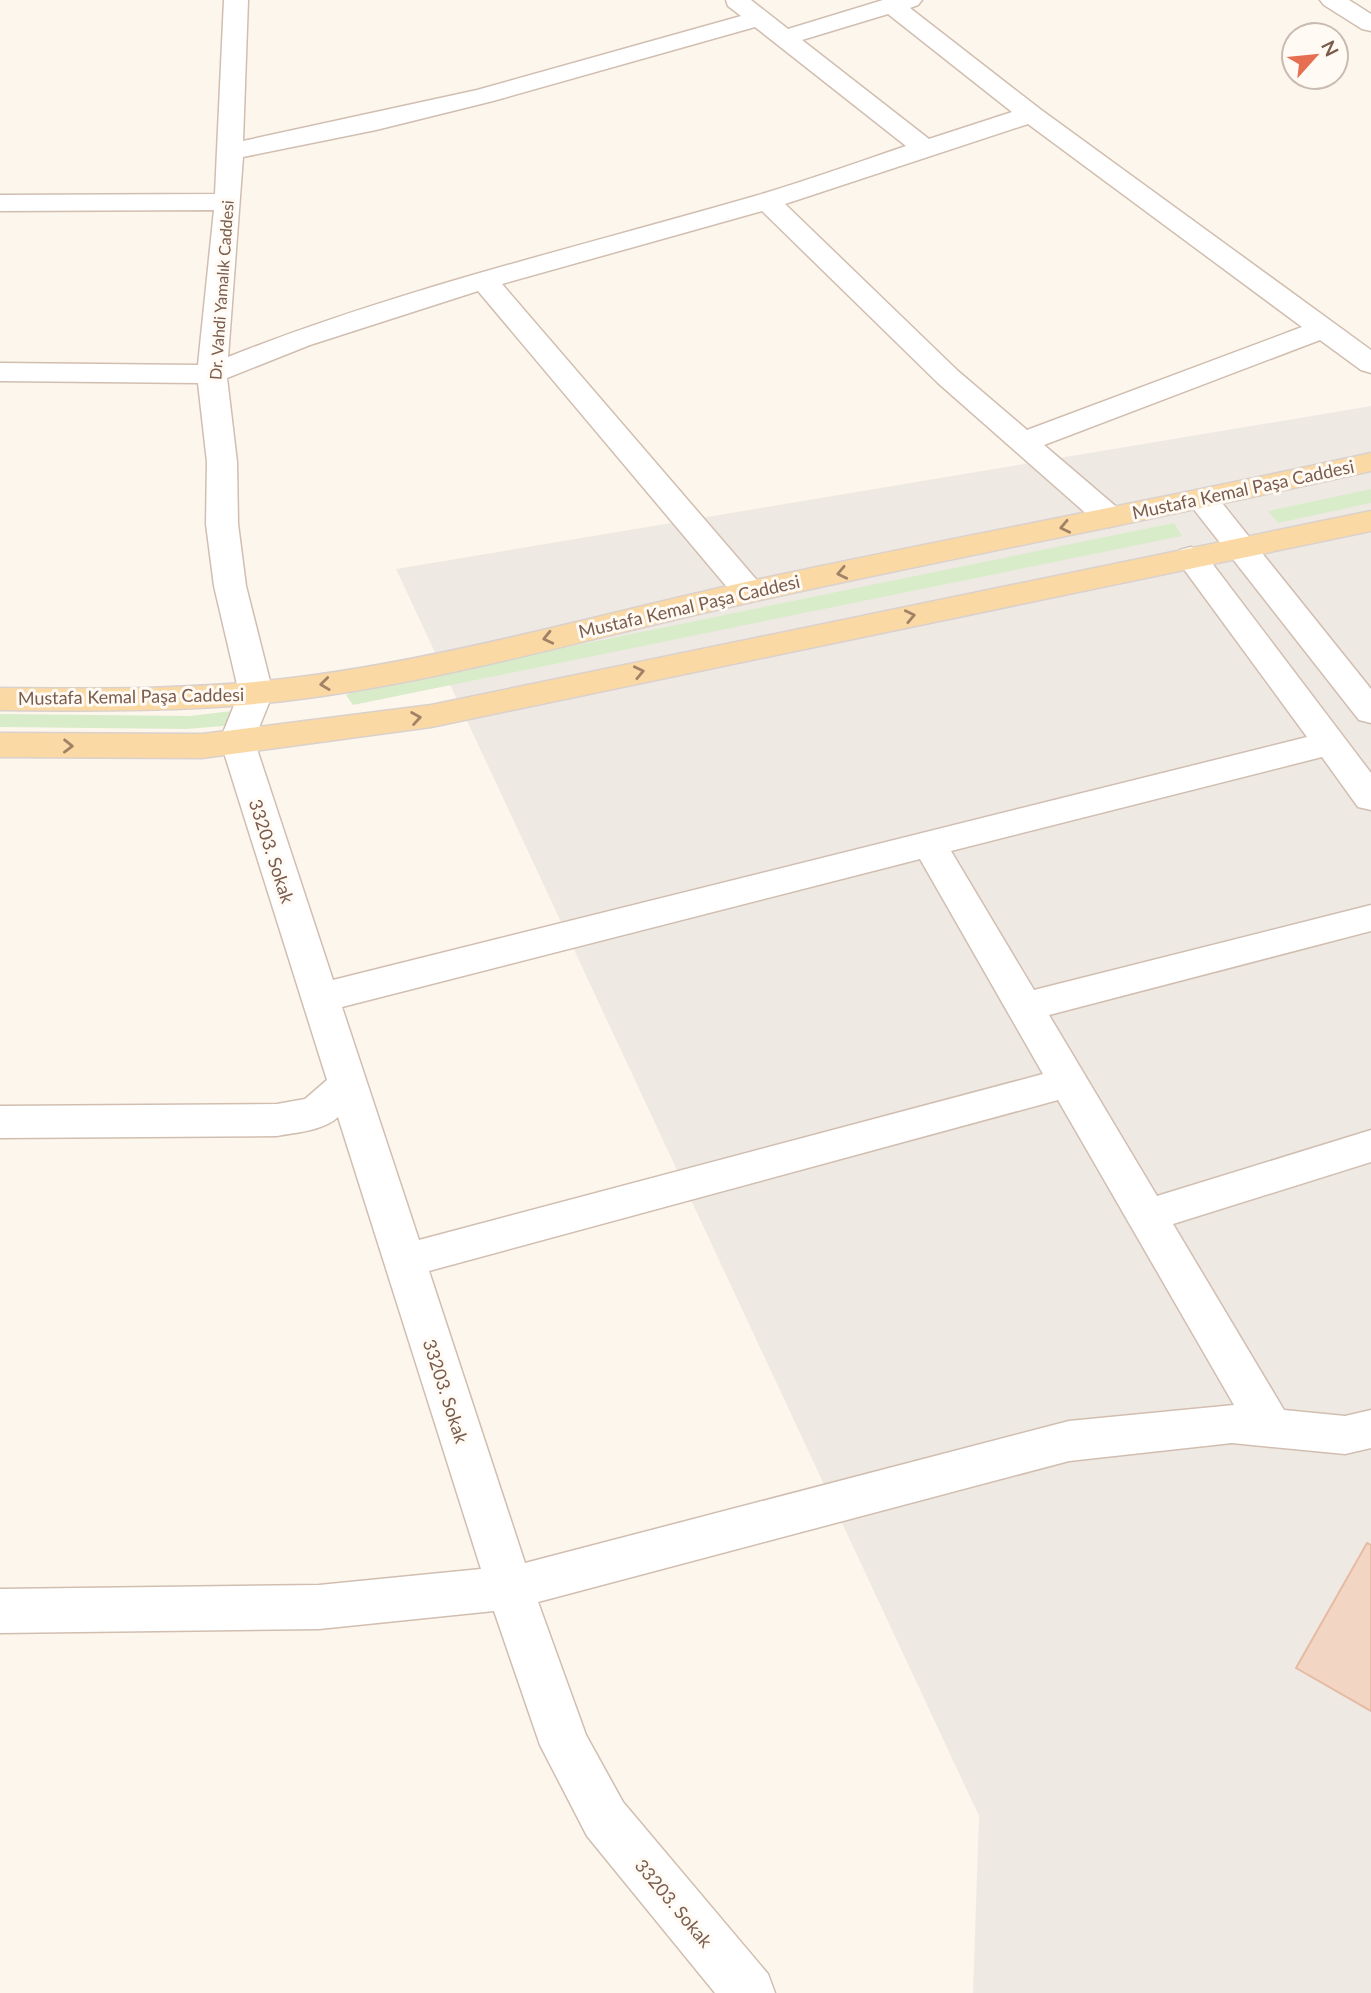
<svg xmlns="http://www.w3.org/2000/svg" width="1371" height="1993" viewBox="0 0 1371 1993" font-family="Lato,sans-serif">
  <rect width="100%" height="100%" fill="#fdf6ec"/>
  <path fill="#efe9e4" d="M1371,406V1993H973L979,1816L396,569Z"/>
  <g fill="#d8ecc9">
    <path d="M1371,489V503L1278,523L1268,511Z"/>
    <path d="M1174,523L1182,536L353,705L346,695L353,691Z"/>
    <path d="M232,711L236,725L186,729L0,727V714L190,716Z"/>
  </g>
  <path fill="#f3d5c3" stroke="#e6bba3" stroke-width="2" d="M1367,1543L1371,1545V1711L1296,1668Z"/>
  <g fill="none" stroke-linecap="round" stroke-linejoin="round">
    <defs>
      <g id="minor">
        <path d="M224,0H248L243,141L477,90L741,16L728,6L726,0H751L788,29L883,0H922L918,5L910,8L1040,109L1371,350V373L1361,370L1320,340L1044,445L1120,510L1125,517L1120,524L1109,527L1098,524L938,383L762,211L502,284L761,585L765,592L761,599L749,602L737,599L478,291L310,345L227,378L237,462L238,524L246,586L273,693L254,740L333,980L1307,737L1175,557L1180,550L1191,547L1202,550L1371,773V810L1358,807L1322,757L951,851L1034,990L1371,905V931L1049,1015L1157,1196L1371,1130V1162L1173,1224L1284,1410L1345,1416L1371,1410V1448L1345,1454L1232,1443L1069,1461L538,1602L586,1735L623,1802L768,1974L775,1993H715L587,1836L540,1745L494,1611L319,1629L0,1633V1589L319,1585L481,1569L338,1117C323,1131 297,1132 277,1136L0,1138V1106L277,1104L305,1099L327,1080L220,740L239,693L214,586L206,524L207,462L198,383L0,381V363L198,365L214,210L0,211V195L215,194ZM888,14L1012,112L929,139L802,40ZM755,27L906,146C856,163 806,181 755,196C579,247 399,289 228,357L243,157L376,130L493,101ZM1028,124L1302,327L1027,430L958,371L785,204ZM920,859L1043,1074L419,1240L342,1007ZM1058,1100L1234,1405L1069,1421L525,1563L429,1271Z"/>
        <path d="M1320,0H1349L1371,14V31L1362,29L1324,5Z"/>
        <path d="M1203,491L1214,493L1371,689V723L1359,720L1192,507L1187,500L1192,493Z"/>
      </g>
      <g id="major">
        <path d="M1371,453V471C1164,518 954,557 747,603C601,635 456,678 308,698C206,712 103,711 0,710V688C103,689 206,690 308,676C456,656 601,614 746,582C954,537 1163,499 1371,453Z"/>
        <path d="M1371,511V531L431,727L202,758L0,757V733L202,734L431,705Z"/>
      </g>
    </defs>
    <use href="#minor" stroke="#d1beb0" stroke-width="3"/>
    <use href="#major" stroke="#dad1cd" stroke-width="3"/>
    <use href="#minor" fill="#fff" fill-rule="evenodd"/>
    <use href="#major" fill="#fbd9a5" fill-rule="evenodd"/>
  </g>
  <defs><path id="oneway-chevron" d="M-2-3.5L2.5 0L-2 3.5" fill="none" stroke-width="1.6" stroke-linecap="round" stroke-linejoin="round" transform="scale(1.75)"/></defs>
  <g stroke="#a18267">
    <use href="#oneway-chevron" transform="translate(1065 527) rotate(168)"/>
    <use href="#oneway-chevron" transform="translate(842 573) rotate(168)"/>
    <use href="#oneway-chevron" transform="translate(910 616) rotate(-12)"/>
    <use href="#oneway-chevron" transform="translate(548 638) rotate(167)"/>
    <use href="#oneway-chevron" transform="translate(639 672) rotate(-12)"/>
    <use href="#oneway-chevron" transform="translate(325 684) rotate(173)"/>
    <use href="#oneway-chevron" transform="translate(416 718) rotate(-9)"/>
    <use href="#oneway-chevron" transform="translate(68 746) rotate(1)"/>
  </g>
  <g text-anchor="middle" dominant-baseline="central" stroke-width="6" stroke-linejoin="round" paint-order="stroke">
    <g font-size="16" fill="#7a5c4d" stroke="#fffaf3">
      <text transform="translate(221 290) rotate(-86)">Dr. Vahdi Yamalık Caddesi</text>
    </g>
    <g font-size="18" fill="#7a5c4d" stroke="#fffaf3">
      <text transform="translate(1243 489) rotate(-12)">Mustafa Kemal Paşa Caddesi</text>
      <text transform="translate(689 606) rotate(-13)">Mustafa Kemal Paşa Caddesi</text>
      <text transform="translate(131 696) rotate(-1)">Mustafa Kemal Paşa Caddesi</text>
      <text transform="translate(272 851) rotate(72)">33203. Sokak</text>
      <text transform="translate(446 1391) rotate(72)">33203. Sokak</text>
      <text transform="translate(674 1903) rotate(50)">33203. Sokak</text>
    </g>
  </g>
  <g transform="translate(1315 56) rotate(63)"><circle r="33" fill="#fffaf3" stroke="#cabbb1" stroke-width="2"/>
  <path d="M0-5L12 26L0 18L-12 26Z" fill="#e76f51"/>
  <text y="-10" font-size="19" font-weight="bold" text-anchor="middle" fill="#7a5c4d">N</text>
  </g>
</svg>
